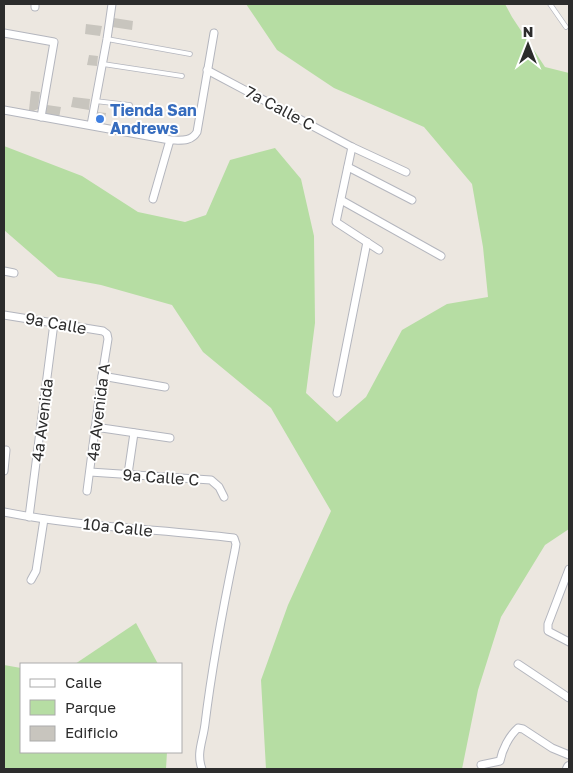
<svg xmlns="http://www.w3.org/2000/svg" width="573" height="773" viewBox="0 0 573 773" font-family="'Golos Text',sans-serif">
  <rect width="100%" height="100%" fill="#ece7e0"/>
  <g fill="#b6dda3">
    <path d="M246,4H505L512,17L545,67L569,73V529L545,545L501,617L478,690L462,769H266L261,680L288,605L331,511L271,408L203,352L172,305L101,285L58,277L4,230V146L82,176L138,212L185,222L206,215L230,160L275,148L301,179L314,236L315,323L306,393L337,422L366,397L402,330L447,304L488,297L483,247L472,184L424,127L334,88L277,50Z"/>
    <path d="M136,623L158,664H75Z"/>
    <path d="M4,665L21,668V752H167L166,769H4Z"/>
  </g>
  <g fill="#c8c5be">
    <path d="M114,18L133,21L132,30L112,27Z"/>
    <path d="M86,24L102,26L100,36L85,34Z"/>
    <path d="M89,55L98,56L97,66L87,65Z"/>
    <path d="M31,91L40,92L38,109L33,111L29,110Z"/>
    <path d="M73,97L90,99L89,110L71,107Z"/>
    <path d="M47,105L61,107L59,118L45,115Z"/>
    <path d="M97,112L106,113L104,126L95,125Z"/>
  </g>
  <g fill="none" stroke-linecap="round" stroke-linejoin="round">
    <defs>
      <g id="lane">
        <path d="M550,4L566,27"/>
        <path d="M107,39L190,54"/>
        <path d="M103,64L182,76"/>
        <path d="M95,101L130,105"/>
      </g>
      <g id="street">
        <path d="M35,7V4"/>
        <path d="M4,33L54,42L41,117"/>
        <path d="M207,70L352,147L406,172"/>
        <path d="M4,110L170,140C181,140 191,142 197,132L214,33"/>
        <path d="M91,125L107,39L112,4"/>
        <path d="M352,147L336,222L379,250"/>
        <path d="M348,167L412,200"/>
        <path d="M153,199L170,140"/>
        <path d="M341,200L441,256"/>
        <path d="M4,271L14,273"/>
        <path d="M4,315L103,331L107,334L108,339L102,376L87,491"/>
        <path d="M102,376L165,387"/>
        <path d="M337,393L367,242"/>
        <path d="M95,427L170,438"/>
        <path d="M4,471L6,450"/>
        <path d="M90,472L211,480L219,487L224,497"/>
        <path d="M128,474L134,433"/>
        <path d="M4,512C80,527 157,529 234,538L236,544L235,550C223,608 212,666 205,724C203,741 196,753 202,769"/>
        <path d="M29,517L54,323"/>
        <path d="M569,569L548,624V631L569,642"/>
        <path d="M31,580L36,571L44,519"/>
        <path d="M518,664L569,698"/>
        <path d="M481,765L500,761C502,750 509,736 518,728L523,729L552,748L569,755"/>
      </g>
      <path id="secondary" d="M568,769L569,767"/>
    </defs>
    <use href="#lane" stroke="#b4b6be" stroke-width="5.5"/>
    <use href="#street" stroke="#b4b6be" stroke-width="9"/>
    <use href="#secondary" stroke="#b4b6be" stroke-width="12"/>
    <use href="#lane" stroke="#fff" stroke-width="4"/>
    <use href="#street" stroke="#fff" stroke-width="7"/>
    <use href="#secondary" stroke="#fff" stroke-width="10"/>
  </g>
  <circle fill="#3f7fe0" stroke="#fff" stroke-width="2" cx="100" cy="119" r="5"/>
  <g text-anchor="middle" dominant-baseline="central" stroke-width="4" stroke-linejoin="round" paint-order="stroke">
    <g font-size="16" fill="#2c2c2c" stroke="#fff">
      <text transform="translate(280 108) rotate(28)">7a Calle C</text>
      <text transform="translate(56 323) rotate(10)">9a Calle</text>
      <text transform="translate(98 412) rotate(-83)">4a Avenida A</text>
      <text transform="translate(42 420) rotate(-83)">4a Avenida</text>
      <text transform="translate(161 477) rotate(4)">9a Calle C</text>
      <text transform="translate(118 527) rotate(6)">10a Calle</text>
    </g>
    <g font-size="16" font-weight="bold" fill="#366cbe" stroke="#fff" text-anchor="start">
      <text x="110" y="110">Tienda San<tspan x="110" dy="18">Andrews</tspan></text>
    </g>
  </g>
  <rect width="573" height="773" fill="none" stroke="#2c2c2c" stroke-width="10"/>
  <rect x="20" y="663" width="162" height="90" fill="#ffffff" stroke="#ababab"/>
  <rect x="30" y="679" width="25" height="8" fill="#ffffff" stroke="#ababab"/>
  <text x="65" y="688" font-size="15" fill="#2c2c2c">Calle</text>
  <rect x="30" y="700" width="25" height="15" fill="#b6dda3" stroke="#ababab"/>
  <text x="65" y="713" font-size="15" fill="#2c2c2c">Parque</text>
  <rect x="30" y="726" width="25" height="15" fill="#c8c5be" stroke="#ababab"/>
  <text x="65" y="738" font-size="15" fill="#2c2c2c">Edificio</text>
  <g transform="translate(528 45)" stroke="#ffffff" stroke-width="4" paint-order="stroke">
  <path d="M0-4L9 19L0 12L-9 19Z" fill="#2c2c2c"/>
  <text y="-8" font-size="14" font-weight="bold" text-anchor="middle" fill="#2c2c2c">N</text>
  </g>
</svg>
